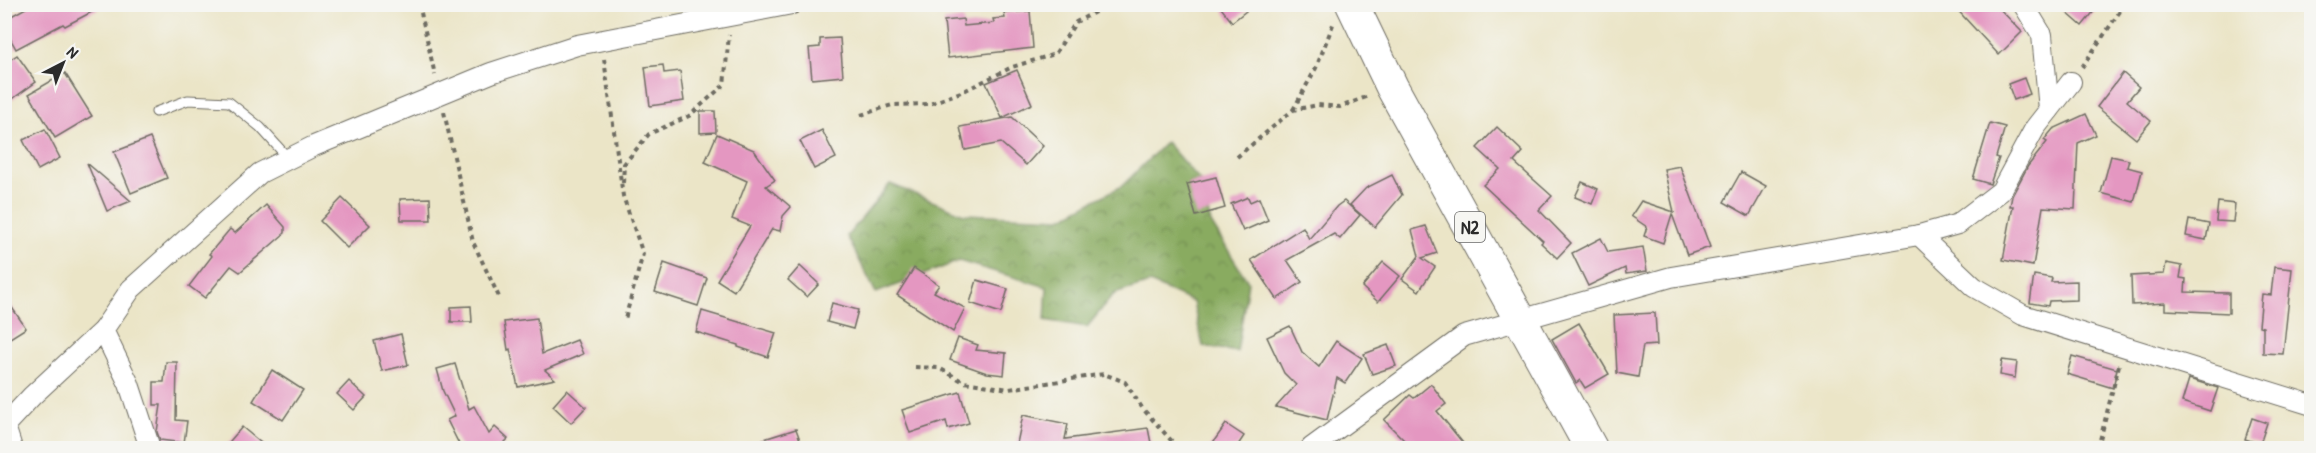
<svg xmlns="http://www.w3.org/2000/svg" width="2316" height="453" viewBox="0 0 2316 453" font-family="'Patrick Hand',sans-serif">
  <defs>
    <pattern id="forest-crowns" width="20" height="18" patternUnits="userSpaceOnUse" patternTransform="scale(1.5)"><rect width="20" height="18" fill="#89ab60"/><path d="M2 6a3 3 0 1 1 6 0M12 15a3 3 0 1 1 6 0" fill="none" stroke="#708b4f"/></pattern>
  </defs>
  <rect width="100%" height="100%" fill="#f6f6f2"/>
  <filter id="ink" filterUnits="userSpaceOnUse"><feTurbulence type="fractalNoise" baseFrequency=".0167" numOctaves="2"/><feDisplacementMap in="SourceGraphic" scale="12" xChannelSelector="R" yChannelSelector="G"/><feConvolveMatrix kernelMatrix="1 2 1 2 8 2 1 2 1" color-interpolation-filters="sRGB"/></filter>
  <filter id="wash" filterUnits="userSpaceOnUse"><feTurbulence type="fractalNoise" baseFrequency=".008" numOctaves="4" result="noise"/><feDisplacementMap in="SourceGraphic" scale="24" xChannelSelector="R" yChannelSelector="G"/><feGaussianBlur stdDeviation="1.35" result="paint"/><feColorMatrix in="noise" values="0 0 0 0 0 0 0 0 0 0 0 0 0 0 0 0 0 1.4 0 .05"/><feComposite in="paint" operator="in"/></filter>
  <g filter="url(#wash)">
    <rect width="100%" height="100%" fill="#ebe5c7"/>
    <path fill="url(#forest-crowns)" stroke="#5a6b46" stroke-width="1.5" d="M1166,142L1200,181L1211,223L1248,282L1237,352L1203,346L1193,302L1150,283L1114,294L1087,327L1045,320L1047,287L959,261L876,293L847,236L890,184L964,214L1061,218L1122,186Z"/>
    <g id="blocks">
      <g fill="#e497c1">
        <path d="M33,4H107L65,26L63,24L16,49L4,27V20Z"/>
        <path d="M1218,4H1255L1232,22Z"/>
        <path d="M1952,4H1995L2022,32L1999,55Z"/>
        <path d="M2057,4H2100L2082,26Z"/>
        <path d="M1030,11L1033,48L948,58L944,21L963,19L964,26L994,23L993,19L1005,18L1004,13Z"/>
        <path d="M840,38L843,76L812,79L809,48L820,47V39Z"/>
        <path d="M17,55L36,82L4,105V64Z"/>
        <path d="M663,65L664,73L680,71L684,101L650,106L645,67Z"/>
        <path d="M1017,70L1032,104L1002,118L986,83Z"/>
        <path d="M65,73L92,116L55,138L29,94Z"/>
        <path d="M2123,73L2139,87L2127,101L2151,121L2136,139L2097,107Z"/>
        <path d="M2024,78L2030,94L2014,100L2008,84Z"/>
        <path d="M700,111H715L716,132L700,133Z"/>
        <path d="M2086,114L2096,135L2078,143L2075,209L2043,207L2033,266L2003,260L2013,206H2010L2012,196L2028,166L2047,142L2044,140L2053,129Z"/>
        <path d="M1012,117L1043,146L1026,165L1001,143L965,150L960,127Z"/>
        <path d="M1990,123L2005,127L1996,157L1999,158L1990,184L1973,179Z"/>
        <path d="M1497,127L1523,152L1514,162L1552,196L1539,210L1571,243L1557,258L1541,243L1543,241L1483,185L1500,169L1477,148Z"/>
        <path d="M45,129L60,158L38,170L23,140Z"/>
        <path d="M822,130L836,158L814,169L800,141Z"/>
        <path d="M717,134L754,150L775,180L766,186L791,207L783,216L780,231L772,229L734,291L717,280L750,226L732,219L747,181L705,162Z"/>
        <path d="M150,138L167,178L131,193L114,152Z"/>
        <path d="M2111,156L2129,160L2127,167L2142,171L2134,202L2101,193Z"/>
        <path d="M87,163L131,201L107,211Z"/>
        <path d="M1680,166L1710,247L1687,255L1672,214L1663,243L1644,236L1647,227L1631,216L1641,201L1674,212L1664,169Z"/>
        <path d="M1741,172L1766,186L1749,216L1724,202Z"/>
        <path d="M1392,175L1402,195L1375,227L1350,205L1366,188Z"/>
        <path d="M1216,177L1225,208L1196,216L1187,184Z"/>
        <path d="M1582,182L1598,189L1592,204L1575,197Z"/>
        <path d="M1248,197L1250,202L1259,198L1268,220L1243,231L1231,204Z"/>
        <path d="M342,198L370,225L347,248L320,221Z"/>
        <path d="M430,198L431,220H401L400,199Z"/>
        <path d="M1344,201L1360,215L1340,239L1334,234L1287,260L1302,282L1277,299L1251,260L1303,227L1309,239L1337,206Z"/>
        <path d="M2218,202L2235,204L2233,222L2216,221Z"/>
        <path d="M266,205L285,227V233L240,272L231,266L205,298L189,286L212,256L209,254L230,229L235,233Z"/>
        <path d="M2189,220L2209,224L2206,240L2186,236Z"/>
        <path d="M1426,226L1437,253L1422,258L1435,267L1419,291L1402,279L1419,256L1412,230Z"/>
        <path d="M1601,238L1608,252L1643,247L1647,271L1626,274L1625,268L1588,286L1572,253Z"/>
        <path d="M1383,262L1400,276L1378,302L1362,287Z"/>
        <path d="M664,263L707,278L698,306L655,292Z"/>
        <path d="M2166,263L2182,266L2180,278L2186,279L2185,292L2229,293V313L2165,310V303L2132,305L2131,276L2164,274Z"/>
        <path d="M800,266L819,284L807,297L788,280Z"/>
        <path d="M2274,267L2292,269L2283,354L2263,353V327L2259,326L2262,294L2271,295Z"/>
        <path d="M914,268L939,285L934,292L965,308L953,332L897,295Z"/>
        <path d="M2034,275L2052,278L2051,282L2077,281V300L2049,301L2048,306L2030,303Z"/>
        <path d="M977,280L1008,289L1001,313L970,303Z"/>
        <path d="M4,296L26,328L4,342Z"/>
        <path d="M832,303L858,310L853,329L827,322Z"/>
        <path d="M471,306L472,322H451V307Z"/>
        <path d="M702,311L776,333L768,357L738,347V345L696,332Z"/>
        <path d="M1655,313L1657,345L1643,346L1638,377L1617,373L1614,315Z"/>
        <path d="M537,318L542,354L577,340L583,354L545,370L555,379L518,387L510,349L508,350L504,322Z"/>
        <path d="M1579,323L1609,374L1585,388L1580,380L1576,383L1552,339Z"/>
        <path d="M1290,326L1302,352L1319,367L1336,341L1362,358L1345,383L1337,378L1327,420L1276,407L1296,385L1284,373L1267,337Z"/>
        <path d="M401,334L408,365L382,371L374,341Z"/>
        <path d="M958,338L978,345L976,350L1006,353L1004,375L987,373L950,360Z"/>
        <path d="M1388,345L1396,366L1372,374L1364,354Z"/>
        <path d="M2072,356L2117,369L2113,388L2067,374Z"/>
        <path d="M2002,360L2017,362L2015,378L2000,375Z"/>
        <path d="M166,362H177L176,420L187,421L184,443L160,440L157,432L161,405H154V382H164Z"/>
        <path d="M455,364L469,409L474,406L489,434L495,427L508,439L499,448H461L447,420L455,416L443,391L437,369Z"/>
        <path d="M272,370L303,390L283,420L253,401Z"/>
        <path d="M2189,379L2218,388L2210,411L2182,402Z"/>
        <path d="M349,381L366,397L354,410L337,394Z"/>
        <path d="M1431,384L1446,404L1437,411L1467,448H1412L1384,420L1410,395L1414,398Z"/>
        <path d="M567,390L586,407L571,423L553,406Z"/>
        <path d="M960,392L969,423L948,429L946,421L910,433L902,410Z"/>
        <path d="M1023,415L1068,424L1065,439L1148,428L1152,448H1064V443L1063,448H1016Z"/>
        <path d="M2252,418L2267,423L2260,444L2245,439Z"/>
        <path d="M1226,424L1244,436L1236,448H1209Z"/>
        <path d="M242,427L267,448H224Z"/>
        <path d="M796,429L803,448H746L745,445Z"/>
      </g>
    </g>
  </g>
  <g filter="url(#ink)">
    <use href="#blocks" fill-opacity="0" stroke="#6e6c62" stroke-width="1.5"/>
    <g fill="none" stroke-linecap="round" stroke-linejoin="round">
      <defs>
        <path id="service" d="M156,112L188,100L229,102L260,127L289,159"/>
        <g id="minor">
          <path d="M2023,4L2042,35L2049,110"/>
          <path d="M1919,235L1974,287L2023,315L2312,405"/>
          <path d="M103,330L129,384L150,448"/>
          <path d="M4,426L32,396L103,330L131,289L260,173L314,146L491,73L577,45L792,4"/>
          <path d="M5,426L12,448"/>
          <path d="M1311,448L1464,336L1671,277L1919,235L1958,224L2001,191L2035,128L2071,82"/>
        </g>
        <path id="trunk" d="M1352,4L1392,87L1591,448"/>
      </defs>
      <use href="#service" stroke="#6e6c62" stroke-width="11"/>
      <use href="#minor" stroke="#6e6c62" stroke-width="22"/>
      <use href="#trunk" stroke="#6e6c62" stroke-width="34"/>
      <g stroke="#6e6c62" stroke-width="4" stroke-dasharray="4.5 4.5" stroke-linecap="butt">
        <path d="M419,4L435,75"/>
        <path d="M604,59L623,196L643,254L625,319"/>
        <path d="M2082,67L2125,4"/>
        <path d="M1293,110L1316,68L1334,22"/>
        <path d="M444,112L473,242L499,297"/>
        <path d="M861,115L892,105L930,104L966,90L1012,67L1055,54L1076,22L1099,10L1105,4"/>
        <path d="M1237,157L1293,110L1318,105L1340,107L1369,96"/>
        <path d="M623,183L624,164L649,134L689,116L724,85L729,35"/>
        <path d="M915,367L939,368L964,382L1009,389L1104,374L1125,382L1143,409L1178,448"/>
        <path d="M2098,448L2119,365"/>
      </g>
      <use href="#service" stroke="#fff" stroke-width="9"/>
      <use href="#minor" stroke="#fff" stroke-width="20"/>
      <use href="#trunk" stroke="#fff" stroke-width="32"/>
    </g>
  </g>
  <g text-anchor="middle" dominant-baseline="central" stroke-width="4.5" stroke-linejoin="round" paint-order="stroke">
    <rect fill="#f6f6f2" stroke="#686867" stroke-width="1.5" x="1455" y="212" width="30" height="30" rx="4.5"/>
    <g font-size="18" font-weight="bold" fill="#2b2b2b">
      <text x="1470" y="227">N2</text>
    </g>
  </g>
  <rect width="2316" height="453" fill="none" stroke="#f6f6f2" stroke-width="24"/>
  <g transform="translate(63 63) rotate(42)" stroke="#f6f6f2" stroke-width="4.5" paint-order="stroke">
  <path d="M0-4.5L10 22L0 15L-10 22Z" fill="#2b2b2b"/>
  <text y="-9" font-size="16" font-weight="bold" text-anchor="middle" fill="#2b2b2b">N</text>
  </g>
</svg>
